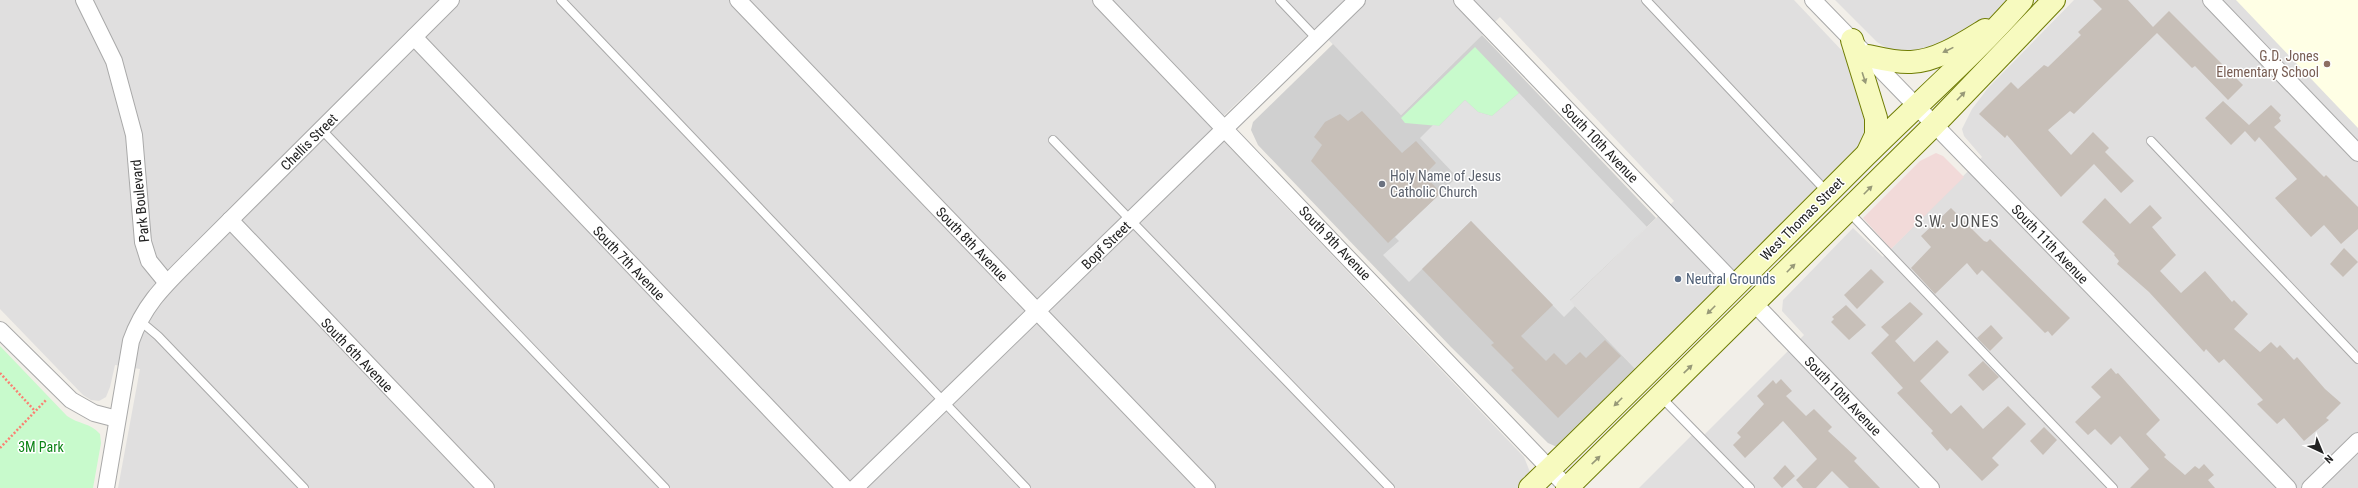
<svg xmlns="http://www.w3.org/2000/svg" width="2358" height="488" viewBox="0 0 2358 488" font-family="'Roboto Condensed',sans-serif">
  <rect width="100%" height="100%" fill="#f2efe9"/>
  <g fill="#e0dfdf">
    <path d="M0,0H1794L1847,56L1868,115L1865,144L1640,374L1570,301L1674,201L1500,17L1401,115L1316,27L1211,128L1524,457L1530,472L1519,488H118L140,369L115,365L110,387L106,397L99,401L91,400L83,395L0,309Z"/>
    <path d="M1835,0H2007L2008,1L1991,18L1965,36L1921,55L1890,50L1877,42Z"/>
    <path d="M2074,0H2358V488H1639L1692,435L1698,441L1804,335L1782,311L1783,300L1853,228L1883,257L1982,157L1964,136L1962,129L1972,109L1988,88Z"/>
  </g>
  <path fill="#f2dad9" d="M1936,153L1943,156L1964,177L1891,249L1863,218L1920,161Z"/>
  <path fill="#ffffe5" d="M2236,0H2358V128Z"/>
  <path fill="#d0d0d0" d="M1482,35L1656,218L1570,301L1640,374L1557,447L1548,443L1451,347L1258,145L1251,130L1253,122L1333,44L1401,115Z"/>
  <g fill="#c8facc">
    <path d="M1475,47L1519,93L1492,116L1478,112L1465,100L1439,126L1405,123L1401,118Z"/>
    <path d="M0,346L67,416C78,424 91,423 100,434L101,443L93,488H0Z"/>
  </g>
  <path fill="#e2e2e2" d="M1519,93L1647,227L1570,300L1575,306L1564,317L1471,221L1409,282L1383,255L1399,241L1395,237L1457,177L1420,138L1433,125L1439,126L1465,100L1478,112L1492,116Z"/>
  <g fill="#c7bfb8">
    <path d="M2093,0H2128L2153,27L2169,11L2243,85L2228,100L2195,66L2192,68L2157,33L2074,114L2070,111L2048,130L2071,155L2093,132L2109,148L2105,152L2134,181L2121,193L2094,164L2061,197L2007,135L2005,138L1979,114L2011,82L2018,89L2044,65L2048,67L2081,35L2078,32L2102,9Z"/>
    <path d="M2223,101L2249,125L2271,105L2281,115L2279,118L2281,121L2274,127L2324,177L2326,175L2358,207V229L2341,244L2324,225L2311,237L2275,198L2297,179L2259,137L2255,142L2245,131L2231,145L2205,118Z"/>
    <path d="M1362,111L1402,153L1416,141L1436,163L1424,175L1441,193L1388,243L1311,161L1322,145L1314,137L1325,122L1340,114L1348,121Z"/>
    <path d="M2105,198L2130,224L2150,205L2162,218L2152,227L2176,255L2160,271L2181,293L2205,271L2232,302L2234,300L2248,314L2234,329L2260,352L2271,342L2277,348L2280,345L2294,360L2297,357L2325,389L2341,403L2326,418L2329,420L2304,441L2284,418L2277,424L2257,404L2263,400L2224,359L2219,363L2206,349L2204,352L2149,292L2117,264L2119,261L2114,255L2115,254L2082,222Z"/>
    <path d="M1951,208L1984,241L1987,242L1990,239L2070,318L2052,336L2048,331L2045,333L1982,270L1977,275L1967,263L1935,294L1911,268L1931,247L1921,236Z"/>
    <path d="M1471,221L1553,305L1521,336L1546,361L1554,353L1566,365L1580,352L1586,358L1605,340L1621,356L1558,418L1511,370L1514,368L1491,345L1494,343L1422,269Z"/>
    <path d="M2344,248L2358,262L2343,277L2330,264Z"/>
    <path d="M1871,269L1884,282L1857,309L1844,295Z"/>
    <path d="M1910,302L1923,314L1895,341L1914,362L1937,340L1949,352L1920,381L1951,414L1961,405L1983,429L2008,406L2026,424L1992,458L1999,465L1982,481L1950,448L1947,451L1931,433L1933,431L1897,393L1903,388L1871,353L1889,335L1881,327Z"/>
    <path d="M1846,305L1866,325L1849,340L1831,322L1834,319L1832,317Z"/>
    <path d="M1991,325L2003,338L1990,351L1977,338Z"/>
    <path d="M1983,361L1999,377L1983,391L1968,375Z"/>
    <path d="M2111,368L2116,374L2118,373L2160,420L2146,434L2166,455L2164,457L2185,475L2195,466L2199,469L2204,464L2214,475L2208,480L2215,488H2130L2149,469L2120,436L2111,445L2095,429L2088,435L2075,422L2101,397L2091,387Z"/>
    <path d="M1781,379L1792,391L1786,396L1806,416L1814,409L1832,427L1828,431L1857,458L1854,461L1880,488H1849L1832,471L1816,488H1803L1796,480L1817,459L1783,421L1745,458L1733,445L1741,437L1737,433L1764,404L1757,396L1773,380L1776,384Z"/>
    <path d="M2044,427L2057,440L2043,455L2030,441Z"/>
    <path d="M1785,465L1795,476L1782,488L1773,478Z"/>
  </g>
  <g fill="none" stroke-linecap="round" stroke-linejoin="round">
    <defs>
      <g id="lane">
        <path d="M561,0L1026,488"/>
        <path d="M1280,0L1317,39"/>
        <path d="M1646,0L1828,193"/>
        <path d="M321,129L665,488"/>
        <path d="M1053,140L1390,488"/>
        <path d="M2151,141L2358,359"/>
        <path d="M1848,211L2113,488"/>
        <path d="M139,320L158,336L304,488"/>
        <path d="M1661,397L1750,488"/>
      </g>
      <g id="street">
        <path d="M84,0L114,61L134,135L143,242L149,261L167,283"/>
        <path d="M738,0L1207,488"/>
        <path d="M1101,0L1568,488"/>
        <path d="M1462,0L1737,286"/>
        <path d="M1813,0L2288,488"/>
        <path d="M2211,0L2358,153"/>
        <path d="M414,37L845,488"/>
        <path d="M230,220L486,488"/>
        <path d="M1755,304L1931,488"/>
        <path d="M0,330L71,400L94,413L117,419"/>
        <path d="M106,488L131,341C144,304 165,285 192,258L451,0"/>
        <path d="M855,488L1357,0"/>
        <path d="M2310,488L2358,441"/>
      </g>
      <g id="secondary">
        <path d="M1852,40L1876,118V135L1868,152"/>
        <path d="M1868,56C1882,59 1897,63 1911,62C1937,61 1964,43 1985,30"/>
        <path d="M1530,488C1644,378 1755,266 1866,155C1918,103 1974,55 2022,0"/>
        <path d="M1567,488L1934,125L2054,0"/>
      </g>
    </defs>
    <use href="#lane" stroke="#a9a9a9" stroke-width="10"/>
    <use href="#street" stroke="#a9a9a9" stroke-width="18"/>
    <use href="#secondary" stroke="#707d05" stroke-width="24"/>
    <g stroke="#fa8072" stroke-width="2.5" stroke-dasharray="2 2" stroke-linecap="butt">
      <path d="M0,373L35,411"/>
      <path d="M0,448L47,399"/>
    </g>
    <use href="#lane" stroke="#fff" stroke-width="8"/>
    <use href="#street" stroke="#fff" stroke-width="16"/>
    <use href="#secondary" stroke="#f7fabf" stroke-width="22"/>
  </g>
  <defs><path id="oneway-solid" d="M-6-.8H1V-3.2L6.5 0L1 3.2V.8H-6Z"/></defs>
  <g fill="#979978">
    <use href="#oneway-solid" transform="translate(1948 50) rotate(154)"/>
    <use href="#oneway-solid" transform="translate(1864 78) rotate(72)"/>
    <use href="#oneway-solid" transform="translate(1961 96) rotate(-46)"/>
    <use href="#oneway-solid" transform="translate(1868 190) rotate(-45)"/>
    <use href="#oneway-solid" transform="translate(1791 268) rotate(-45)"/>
    <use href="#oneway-solid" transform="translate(1711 310) rotate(135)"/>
    <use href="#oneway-solid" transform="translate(1688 369) rotate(-44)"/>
    <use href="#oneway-solid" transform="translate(1618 402) rotate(135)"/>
    <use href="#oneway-solid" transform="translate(1596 460) rotate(-44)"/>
  </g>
  <circle fill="#8d6e63" stroke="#fff" stroke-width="1.5" cx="2327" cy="64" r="4"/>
  <circle fill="#6b7280" stroke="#fff" stroke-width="1.5" cx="1382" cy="184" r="4"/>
  <circle fill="#5c6f8a" stroke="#fff" stroke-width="1.5" cx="1678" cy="279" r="4"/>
  <g text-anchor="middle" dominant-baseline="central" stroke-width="3" stroke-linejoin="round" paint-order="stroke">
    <g font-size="14" fill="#785e54" stroke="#fff" text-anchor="end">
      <text x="2319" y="56">G.D. Jones<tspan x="2319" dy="16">Elementary School</tspan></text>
    </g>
    <g font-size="14" fill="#222" stroke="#fff">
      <text transform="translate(309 142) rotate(-45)">Chellis Street</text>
      <text transform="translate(1600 143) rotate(46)">South 10th Avenue</text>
      <text transform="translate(140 201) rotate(-96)">Park Boulevard</text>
      <text transform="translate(1802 219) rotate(-45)">West Thomas Street</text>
      <text transform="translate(1335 243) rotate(46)">South 9th Avenue</text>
      <text transform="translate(972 244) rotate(46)">South 8th Avenue</text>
      <text transform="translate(2050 244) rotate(46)">South 11th Avenue</text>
      <text transform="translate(1106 245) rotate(-44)">Bopf Street</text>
      <text transform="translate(629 263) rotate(46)">South 7th Avenue</text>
      <text transform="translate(357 355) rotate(46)">South 6th Avenue</text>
      <text transform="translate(1843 396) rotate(46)">South 10th Avenue</text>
    </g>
    <g font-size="14" fill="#5b616d" stroke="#fff" text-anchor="start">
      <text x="1390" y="176">Holy Name of Jesus<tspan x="1390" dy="16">Catholic Church</tspan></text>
    </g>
    <g font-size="14" fill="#4e5e75" stroke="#fff" text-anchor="start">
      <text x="1686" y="279">Neutral Grounds</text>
    </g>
    <g font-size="14" fill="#0c8416" stroke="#fff">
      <text x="41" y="447">3M Park</text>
    </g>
    <g font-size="16" letter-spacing="1" fill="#555" stroke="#fff">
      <text x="1957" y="221">S.W. JONES</text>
    </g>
  </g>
  <g transform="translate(2322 452) rotate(136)" stroke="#ffffff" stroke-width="3" paint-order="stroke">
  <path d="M0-3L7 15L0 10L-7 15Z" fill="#222222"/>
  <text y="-6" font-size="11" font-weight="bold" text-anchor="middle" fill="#222222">N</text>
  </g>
</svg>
